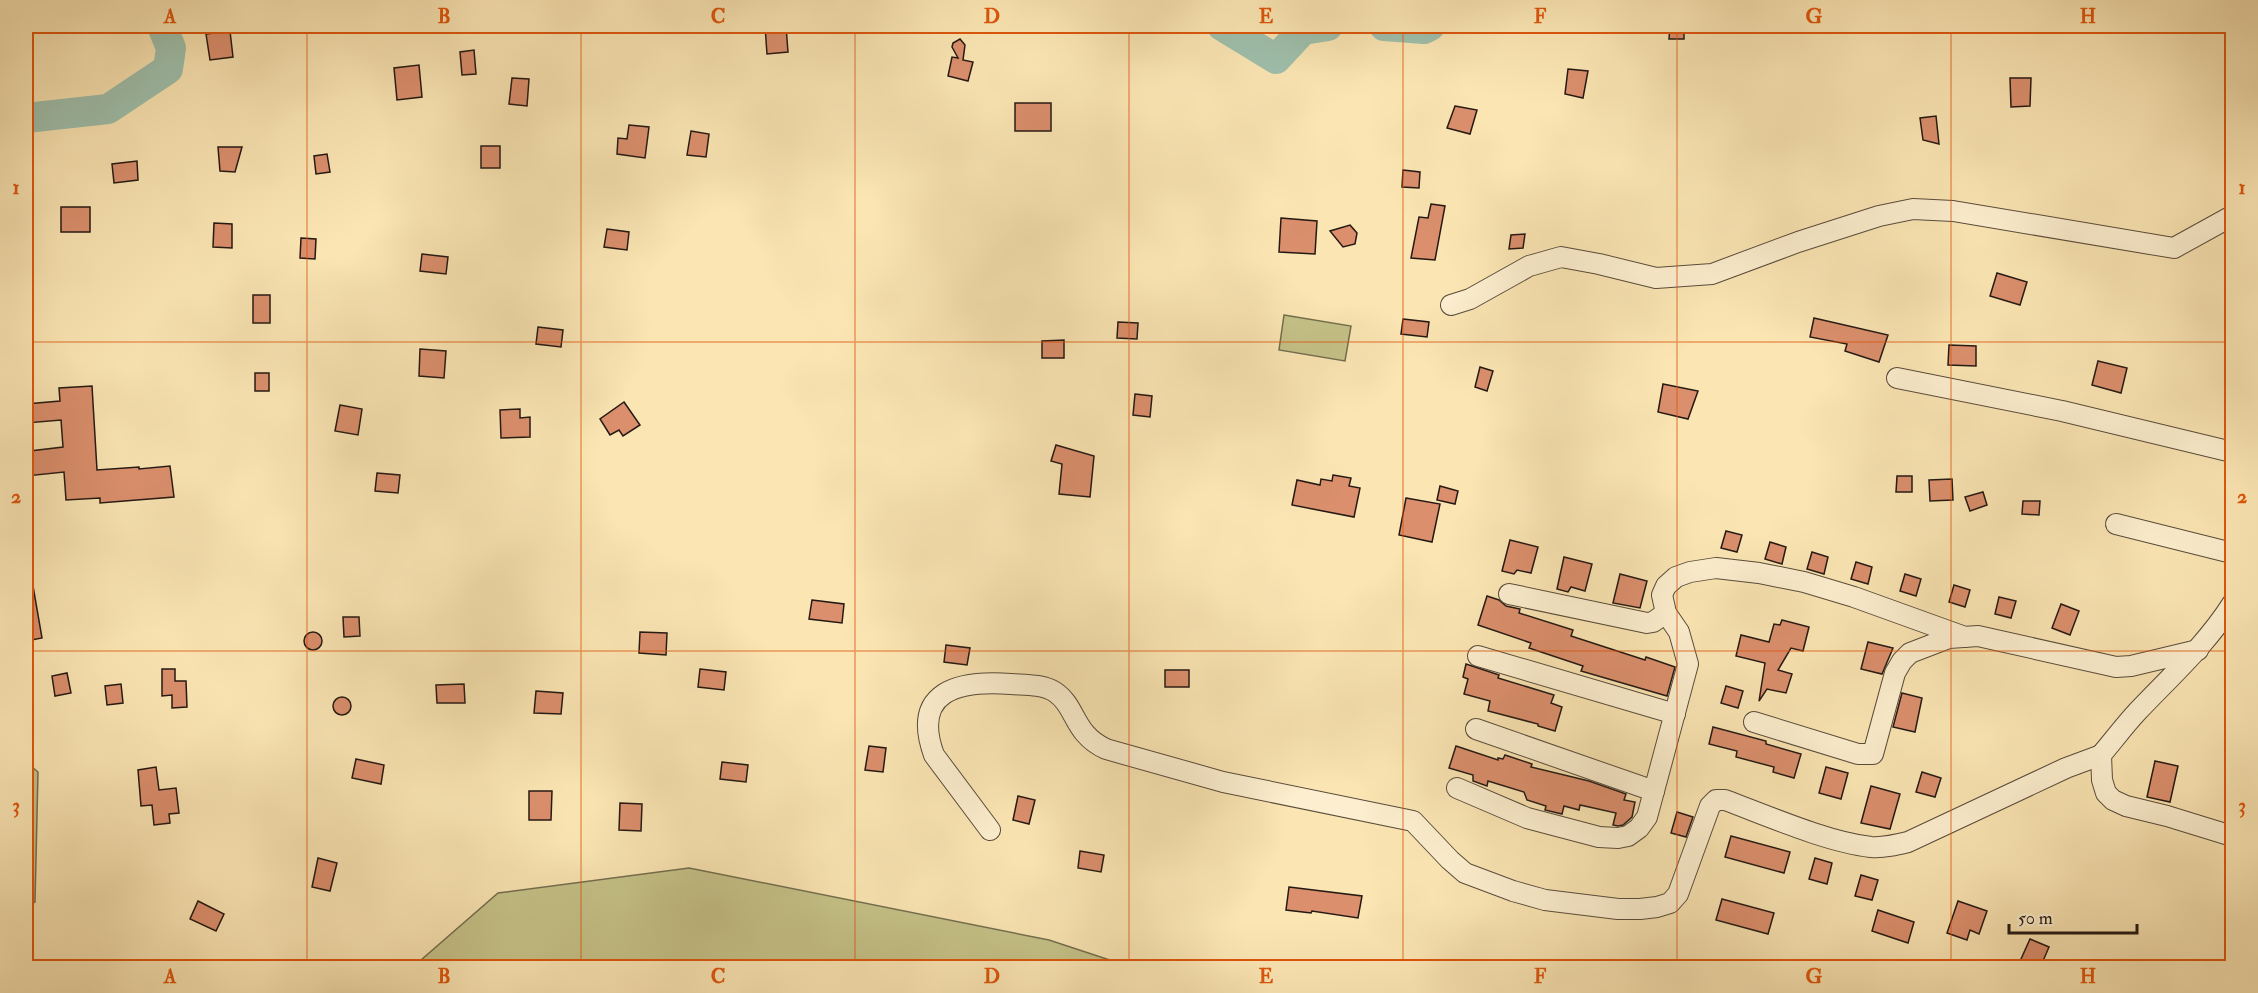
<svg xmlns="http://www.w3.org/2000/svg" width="2258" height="993" viewBox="0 0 2258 993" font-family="'IM FELL Double Pica',serif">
  <rect width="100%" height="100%" fill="#fae5b3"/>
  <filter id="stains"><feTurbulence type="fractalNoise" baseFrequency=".00333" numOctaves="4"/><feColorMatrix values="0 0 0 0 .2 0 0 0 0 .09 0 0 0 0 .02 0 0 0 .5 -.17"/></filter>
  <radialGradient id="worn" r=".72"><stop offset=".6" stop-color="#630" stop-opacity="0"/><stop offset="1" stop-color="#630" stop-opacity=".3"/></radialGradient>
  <g fill="#c5c288" stroke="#746e4e" stroke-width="1.5">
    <path d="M1284,315L1351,326L1345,361L1279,350Z"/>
    <path d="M26,762L38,772L35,902L26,907Z"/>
    <path d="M689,868L1049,940L1131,967H413L498,893Z"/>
  </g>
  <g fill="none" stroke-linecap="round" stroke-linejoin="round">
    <g stroke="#9ebfac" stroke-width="30">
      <path d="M1222,26L1276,59L1303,30L1328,26"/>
      <path d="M1384,26L1424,29L1430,26"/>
      <path d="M26,118L108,109L168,69L171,48L162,26"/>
    </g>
  </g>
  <g fill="#db8f6d" stroke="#241913" stroke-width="1.5">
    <path d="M765,26H786L788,52L767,54Z"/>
    <path d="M1670,26H1684V39H1669Z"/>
    <path d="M230,31L233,57L210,60L206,34Z"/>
    <path d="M960,39L965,45L963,60L973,62L968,81L948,76L952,57L958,58L952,47L953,43Z"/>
    <path d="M474,50L476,74L462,75L460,52Z"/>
    <path d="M419,65L422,97L397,100L394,68Z"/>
    <path d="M1568,69L1588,71L1583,98L1565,94Z"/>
    <path d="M512,78L529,79L527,106L509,104Z"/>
    <path d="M2010,78H2031L2030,106L2011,107Z"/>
    <rect x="1015" y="103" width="36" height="28"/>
    <path d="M1455,106L1477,110L1470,134L1447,128Z"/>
    <path d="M1936,116L1939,144L1923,140L1920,118Z"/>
    <path d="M629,125L649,127L645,158L617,154L618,138L627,139Z"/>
    <path d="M691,131L709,134L706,157L687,155Z"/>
    <rect x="481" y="146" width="19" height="22"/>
    <path d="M218,147H242L235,172L220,171Z"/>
    <path d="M327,154L330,172L316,174L314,156Z"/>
    <path d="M137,161L138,180L114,183L112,164Z"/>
    <path d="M1403,170L1420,172L1419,188L1402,187Z"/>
    <path d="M1431,204L1445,206L1435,260L1411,258L1419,217L1428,218Z"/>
    <rect x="61" y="207" width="29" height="25"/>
    <path d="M1281,218L1317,221L1315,254L1279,252Z"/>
    <path d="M214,223L232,224V248L213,247Z"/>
    <path d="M1350,225L1357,233L1355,244L1343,247L1330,231Z"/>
    <path d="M607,229L629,232L627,250L604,247Z"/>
    <path d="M1525,234L1523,248L1509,249L1511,235Z"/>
    <path d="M301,238L316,239L315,259L300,258Z"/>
    <path d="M422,254L448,257L446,274L420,271Z"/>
    <path d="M1997,273L2027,282L2020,305L1990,296Z"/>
    <rect x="253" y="295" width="17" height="28"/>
    <path d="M1814,318L1888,335L1879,362L1845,351L1847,344L1810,337Z"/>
    <path d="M1403,319L1429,322L1427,337L1401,334Z"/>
    <path d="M1118,322L1138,323L1137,339L1117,338Z"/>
    <path d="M538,327L563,330L561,347L536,344Z"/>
    <path d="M1064,340V358H1042V341Z"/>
    <path d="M1949,345L1976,346V366L1948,365Z"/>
    <path d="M420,349L446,351L444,378L419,376Z"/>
    <path d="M2098,361L2127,368L2121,393L2092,385Z"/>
    <path d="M1480,367L1493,371L1487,391L1475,387Z"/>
    <rect x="255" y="373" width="14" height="18"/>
    <path d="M1663,384L1698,391L1688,419L1658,412Z"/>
    <path d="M92,386L97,470L139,467V469L170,466L174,497L100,503V498L66,500L64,472L26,476V458H30V451L63,447L61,420L26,423V404L60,401L59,388Z"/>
    <path d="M1135,394L1152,396L1150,417L1133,415Z"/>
    <path d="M624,402L640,425L623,436L619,430L610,435L600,419Z"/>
    <path d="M340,405L362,409L358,435L335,431Z"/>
    <path d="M520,409V418L530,417V437L501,438L500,410Z"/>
    <path d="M1056,445L1094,456L1090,497L1059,494L1062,464L1051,461Z"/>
    <path d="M377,473L400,475L398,493L375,491Z"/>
    <path d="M1333,475L1351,478L1349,486L1360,488L1354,517L1292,505L1297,480L1320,485L1321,479L1332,481Z"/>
    <path d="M1897,476H1912V492H1896Z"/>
    <path d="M1952,479L1953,500L1930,501L1929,480Z"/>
    <path d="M1440,486L1458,491L1455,504L1437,500Z"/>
    <path d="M1983,492L1987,505L1970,511L1965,497Z"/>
    <path d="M1406,498L1440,504L1432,542L1399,535Z"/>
    <path d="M2023,501H2040L2039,515L2022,514Z"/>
    <path d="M1726,531L1742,535L1737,552L1721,548Z"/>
    <path d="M1510,540L1538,547L1531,573L1517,570L1514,574L1502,571Z"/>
    <path d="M1770,542L1786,547L1782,564L1765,559Z"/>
    <path d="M1812,552L1828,557L1824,574L1807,569Z"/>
    <path d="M1564,557L1592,564L1585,591L1571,587L1568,592L1557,589Z"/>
    <path d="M1856,562L1872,567L1868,584L1851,579Z"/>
    <path d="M1620,574L1647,581L1640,608L1613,603Z"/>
    <path d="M1905,574L1921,579L1916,596L1900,591Z"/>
    <path d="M1954,585L1970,590L1965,607L1949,602Z"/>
    <path d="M33,586L42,638L26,641V587Z"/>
    <path d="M1487,596L1499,600L1506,606L1520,609L1519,613L1573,630L1571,636L1645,660L1646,657L1675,667L1667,696L1581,671L1583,666L1529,648L1531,643L1478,625Z"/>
    <path d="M1999,597L2016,601L2011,618L1995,614Z"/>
    <path d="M812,600L844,604L842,623L809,619Z"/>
    <path d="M2061,604L2079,611L2070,635L2052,628Z"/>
    <path d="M343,617H359L360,636L344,637Z"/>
    <path d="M1782,620L1809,627L1803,651L1791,648L1778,670L1792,674L1786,693L1767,689L1759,701L1765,663L1736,656L1741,635L1769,642L1774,624L1780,625Z"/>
    <path d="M640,632L667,633L666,655L639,653Z"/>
    <circle cx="313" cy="641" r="9"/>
    <path d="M1868,642L1893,648L1882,674L1861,669Z"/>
    <path d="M946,645L970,648L967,665L944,662Z"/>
    <path d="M1466,664L1499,675L1498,678L1554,695L1551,703L1562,707L1555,731L1538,726V724L1488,711L1490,701L1464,694L1468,679L1463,677Z"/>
    <path d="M162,669H175V681H186L187,707L172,708V695L162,696Z"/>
    <path d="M700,669L726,672L724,690L698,687Z"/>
    <rect x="1165" y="670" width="24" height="17"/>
    <path d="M67,673L71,693L55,696L52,676Z"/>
    <path d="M121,684L123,703L107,705L105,686Z"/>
    <path d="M464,684L465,703H437L436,685Z"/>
    <path d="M1726,686L1743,691L1738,708L1721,703Z"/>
    <path d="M536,691L563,693L561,714L534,713Z"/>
    <path d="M1902,693L1922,698L1915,732L1893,727Z"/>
    <circle cx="342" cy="706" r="9"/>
    <path d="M1713,727L1766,741V744L1801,754L1794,778L1773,772L1774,767L1736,757L1737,751L1709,744Z"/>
    <path d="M869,746L886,748L883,772L865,770Z"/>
    <path d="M1456,746L1498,760V758L1503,759L1505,755L1532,764L1531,767L1589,781L1626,794L1624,800L1635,802L1632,817L1623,825L1618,826L1613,825L1616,813L1580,805L1579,810L1564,806L1562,814L1545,810L1546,806L1527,800L1524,792L1488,781L1487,786L1473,781V775L1449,768Z"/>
    <path d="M356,759L384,765L381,784L352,778Z"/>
    <path d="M2155,761L2178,766L2170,802L2147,797Z"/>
    <path d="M722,762L748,765L746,782L720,779Z"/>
    <path d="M156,767L159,790L176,788L179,813L169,814L170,823L154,825L152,805L141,806L138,770Z"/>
    <path d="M1826,767L1848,773L1841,799L1819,793Z"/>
    <path d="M1922,772L1941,778L1935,797L1916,792Z"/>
    <path d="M1871,786L1900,794L1890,829L1861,823Z"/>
    <path d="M529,791H552L551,820H529Z"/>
    <path d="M1018,796L1035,800L1029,824L1013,820Z"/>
    <path d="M620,803L642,804L641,831L619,830Z"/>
    <path d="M1677,812L1693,817L1686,837L1671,833Z"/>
    <path d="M1731,836L1790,852L1784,873L1725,857Z"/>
    <path d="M1080,851L1104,855L1101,872L1078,868Z"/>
    <path d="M318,858L337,863L330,891L312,887Z"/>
    <path d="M1815,858L1832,863L1827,884L1809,879Z"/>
    <path d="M1861,875L1878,880L1872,900L1855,896Z"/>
    <path d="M1289,887L1362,896L1358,918L1312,911L1311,913L1286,910Z"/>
    <path d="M1722,899L1774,913L1768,934L1716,920Z"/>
    <path d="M198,901L224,914L216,931L190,919Z"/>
    <path d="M1958,901L1987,911L1979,934L1970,930L1967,940L1947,933Z"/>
    <path d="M1878,910L1914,922L1908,943L1872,931Z"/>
    <path d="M2030,939L2049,947L2040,968H2017Z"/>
  </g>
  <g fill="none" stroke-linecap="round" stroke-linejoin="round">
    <defs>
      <g id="street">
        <path d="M1451,305L1470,299L1529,266L1561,257L1599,264L1656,278L1712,274L1798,242L1879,216L1913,209L1953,211L2174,248L2232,216"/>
        <path d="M1897,378L2062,411L2232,452"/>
        <path d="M2116,524L2232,553"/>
        <path d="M1509,594L1647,623L1653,622L1666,613"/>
        <path d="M2232,604C2206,645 2170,677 2137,712C2124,726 2113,741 2101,755L2102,780L2106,793L2113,800L2126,806L2167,816L2232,836"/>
        <path d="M1478,656L1675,714"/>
        <path d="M1754,722L1858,754H1873L1895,673L1902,661L1910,653L1949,638L1978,636L2116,667L2131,666L2198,650"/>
        <path d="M1476,729L1654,791"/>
        <path d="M1457,788L1527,818L1599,837L1618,838L1628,836L1639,828L1647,817L1654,791L1688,664L1679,632L1666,613L1662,595L1666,586L1676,577L1690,572L1716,568L1759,573L1804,582L1854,597L1965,637"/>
        <path d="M990,830L934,755C911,691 958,680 1011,684C1025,685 1042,684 1055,692C1077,707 1073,734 1106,749L1223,782L1413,821L1450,860L1465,873L1513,891L1545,900L1618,909H1640L1657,907L1670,903L1678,894L1710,806L1716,800H1725C1768,816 1827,842 1871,847C1884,848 1896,845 1908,842L2066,768L2101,755"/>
      </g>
    </defs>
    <use href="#street" stroke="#5a4c3b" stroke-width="22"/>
    <use href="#street" stroke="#fceece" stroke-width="20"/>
  </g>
  <path fill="none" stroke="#de560c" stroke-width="1.5" stroke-opacity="0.55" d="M307,26V968M581,26V968M855,26V968M1129,26V968M1403,26V968M1677,26V968M1951,26V968M26,342H2232M26,651H2232"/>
  <rect width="2258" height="993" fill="none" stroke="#fae5b3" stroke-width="66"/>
  <path d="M2009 924v9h128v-9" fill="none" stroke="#241913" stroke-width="3"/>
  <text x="2018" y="924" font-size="18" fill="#241913" stroke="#fceece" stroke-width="4.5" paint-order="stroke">50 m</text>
  <rect x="33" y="33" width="2192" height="927" fill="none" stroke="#de560c" stroke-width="2"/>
  <g font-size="20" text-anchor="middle" font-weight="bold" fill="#de560c">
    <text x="170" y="23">A</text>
    <text x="444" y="23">B</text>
    <text x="718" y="23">C</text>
    <text x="992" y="23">D</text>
    <text x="1266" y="23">E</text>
    <text x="1540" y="23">F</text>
    <text x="1814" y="23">G</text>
    <text x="2088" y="23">H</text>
    <text x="16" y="194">1</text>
    <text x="2242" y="194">1</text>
    <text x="16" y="503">2</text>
    <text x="2242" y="503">2</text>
    <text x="16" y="812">3</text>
    <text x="2242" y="812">3</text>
    <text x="170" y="983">A</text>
    <text x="444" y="983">B</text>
    <text x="718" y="983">C</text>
    <text x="992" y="983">D</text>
    <text x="1266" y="983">E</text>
    <text x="1540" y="983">F</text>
    <text x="1814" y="983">G</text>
    <text x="2088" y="983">H</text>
  </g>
  <rect width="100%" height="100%" filter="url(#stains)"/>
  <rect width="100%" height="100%" fill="url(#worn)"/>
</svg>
